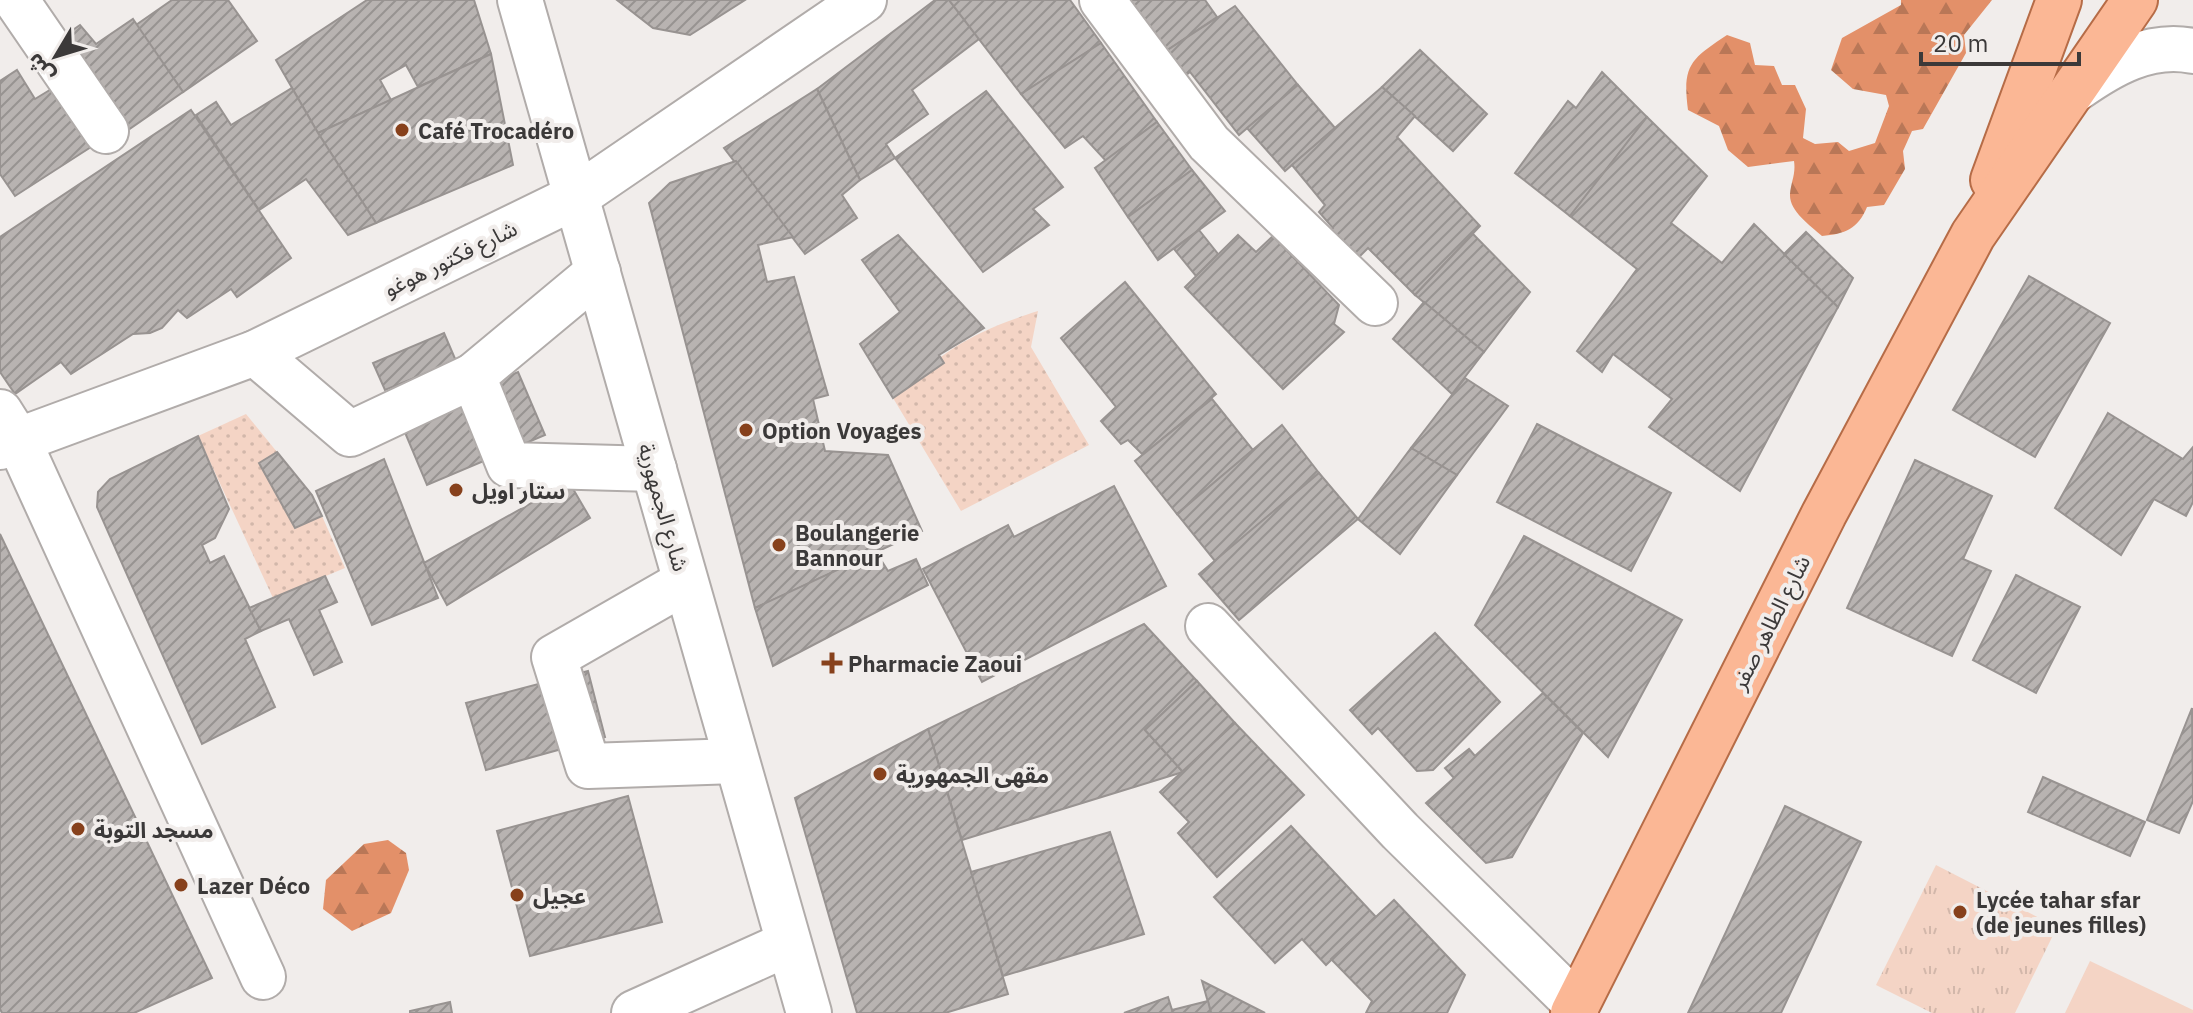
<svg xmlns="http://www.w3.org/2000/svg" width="2193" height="1013" viewBox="0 0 2193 1013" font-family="'IBM Plex Sans','Noto Sans Arabic',sans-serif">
  <defs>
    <pattern id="grass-tufts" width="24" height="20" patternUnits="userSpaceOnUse" patternTransform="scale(2)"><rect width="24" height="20" fill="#f4d4c5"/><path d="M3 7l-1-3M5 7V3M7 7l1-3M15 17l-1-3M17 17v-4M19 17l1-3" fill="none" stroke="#d2b7aa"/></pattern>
    <pattern id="forest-firs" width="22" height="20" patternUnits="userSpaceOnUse" patternTransform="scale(2)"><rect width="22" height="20" fill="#e39069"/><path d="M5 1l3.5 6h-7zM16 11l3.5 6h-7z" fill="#b97757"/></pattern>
    <pattern id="garden-dots" width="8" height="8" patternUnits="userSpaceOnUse" patternTransform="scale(2)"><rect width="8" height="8" fill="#f4d4c5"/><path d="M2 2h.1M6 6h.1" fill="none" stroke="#d2b7aa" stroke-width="1.8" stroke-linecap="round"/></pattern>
    <pattern id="building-hatch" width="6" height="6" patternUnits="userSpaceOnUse" patternTransform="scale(2)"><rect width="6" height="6" fill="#b8b3b1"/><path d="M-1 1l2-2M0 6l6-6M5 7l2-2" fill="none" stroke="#979391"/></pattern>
  </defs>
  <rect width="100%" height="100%" fill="#f1edeb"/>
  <path fill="url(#grass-tufts)" d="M1936,865L2057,927L2015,1013H1932L1876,985Z"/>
  <g fill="url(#forest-firs)">
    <path d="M1901,0H1992L1964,35L1966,53L1923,129L1912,131L1903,151L1905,169L1884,205L1867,207C1858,229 1845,234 1822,236C1810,225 1789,211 1790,194C1791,182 1796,174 1794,161L1748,167L1728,150L1719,126L1688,110C1682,65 1691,59 1727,35L1750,43L1755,65L1774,66L1782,85H1795L1806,109L1803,138L1815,144L1838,142L1849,151L1875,143L1889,106L1886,95L1853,89L1831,70L1842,38L1901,5Z"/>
    <path d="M388,840L406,853L409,870L391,913L352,931L323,909L326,880L364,844Z"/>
  </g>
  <g fill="url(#garden-dots)">
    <path d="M1038,311L1031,347L1089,445L961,511L893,398C946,349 969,333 1038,311Z"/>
    <path d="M246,414L277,452L260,463L294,527L322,516L345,568L273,598L198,436Z"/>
  </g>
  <path fill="#f4d4c5" d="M2090,961L2193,1010V1013H2065Z"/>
  <g fill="url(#building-hatch)" stroke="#989391" stroke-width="2">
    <path d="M172,0H228L257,41L183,92L136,25Z"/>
    <path d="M367,0H474L491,54L418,87L406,65L380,80L391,100L318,133L276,60Z"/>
    <path d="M617,0H745L690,35L653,28Z"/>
    <path d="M935,0H949L979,39L912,90L928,114L886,144L895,158L860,180L817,89Z"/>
    <path d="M949,0H1070L1101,43L1021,94Z"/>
    <path d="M1126,0H1205L1217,17L1163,53Z"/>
    <path d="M1235,6L1298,85L1239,135L1190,72L1181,79L1163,53Z"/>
    <path d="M133,19L183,92L128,130L64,36L80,25L96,44Z"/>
    <path d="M1101,43L1157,122L1106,161L1083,136L1065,148L1021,94Z"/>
    <path d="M1420,50L1487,114L1453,151L1382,87Z"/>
    <path d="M491,54L513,165L376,223L318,133Z"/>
    <path d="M17,70L35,99L53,88L91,147L15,196L0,174V81Z"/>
    <path d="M1602,72L1647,117L1570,216L1515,173L1568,101L1576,108Z"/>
    <path d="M1298,85L1335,128L1285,171L1247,128Z"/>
    <path d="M1382,87L1415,116L1397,137L1480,226L1415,295L1368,248L1352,264L1326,236L1333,228L1319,212L1325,205L1292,165Z"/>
    <path d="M292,88L318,133L376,223L348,235L306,179L259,210L196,115L216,102L231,125Z"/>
    <path d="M817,89L860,180L842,195L857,218L805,254L724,148Z"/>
    <path d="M986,91L1063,187L1033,209L1049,225L983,272L895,158Z"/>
    <path d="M191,110L291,258L237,297L231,289L187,318L178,310L162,328L150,333L133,334L71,374L61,362L15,394L0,372V237Z"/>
    <path d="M1647,117L1707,176L1671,223L1722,263L1754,224L1838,307L1740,491L1649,427L1672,399L1613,354L1602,372L1577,351L1637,269L1570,216Z"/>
    <path d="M1157,122L1192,170L1128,217L1095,168Z"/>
    <path d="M736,161L793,237L758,245L767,282L794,277L828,395L813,399L825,451L888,455L922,531L755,608L649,203L670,183Z"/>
    <path d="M1192,170L1225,211L1158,260L1128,217Z"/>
    <path d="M1199,230L1218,254L1196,276L1174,249Z"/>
    <path d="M1806,232L1853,278L1838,307L1784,254Z"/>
    <path d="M1473,234L1530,292L1484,352L1415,295Z"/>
    <path d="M898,235L984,328L939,355L944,363L893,398L860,344L900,312L862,260Z"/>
    <path d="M1238,235L1256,252L1273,236L1339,305L1334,324L1344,332L1283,389L1185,287Z"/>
    <path d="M2029,276L2110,323L2035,457L1953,410Z"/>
    <path d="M1125,282L1216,394L1143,455L1128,440L1121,444L1101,421L1116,407L1061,338Z"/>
    <path d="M1424,302L1484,352L1452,394L1393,339Z"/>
    <path d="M444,333L456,361L385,390L373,363Z"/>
    <path d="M518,372L545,435L427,485L401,423Z"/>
    <path d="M1465,378L1508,406L1457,475L1411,448Z"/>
    <path d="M1212,399L1253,450L1177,514L1135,461Z"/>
    <path d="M2108,413L2183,459L2193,447V502L2186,516L2154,499L2121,555L2055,508Z"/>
    <path d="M1537,424L1671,493L1631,571L1497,502Z"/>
    <path d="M1282,425L1319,473L1215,561L1177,514Z"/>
    <path d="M198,436L229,509L215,538L202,545L210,563L224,556L261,631L245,639L275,707L202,744L97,507L98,492L110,479Z"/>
    <path d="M1411,448L1457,475L1400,554L1358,519Z"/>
    <path d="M277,452L312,495L322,516L295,528L259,463Z"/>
    <path d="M384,459L438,598L372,625L316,491Z"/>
    <path d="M1915,460L1992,496L1963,559L1991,571L1952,656L1847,608Z"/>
    <path d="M1319,473L1358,519L1239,620L1199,574Z"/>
    <path d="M569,482L590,518L447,605L424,563Z"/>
    <path d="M1114,486L1166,586L982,682L923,569L1008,525L1014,537Z"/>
    <path d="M0,534L212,978L134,1013H2L0,1009Z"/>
    <path d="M1524,536L1682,620L1608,757L1475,625Z"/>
    <path d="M876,552L888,571L916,559L928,585L773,666L755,608Z"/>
    <path d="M2016,575L2080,607L2036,693L1973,660Z"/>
    <path d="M325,576L337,602L319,610L342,662L314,675L289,619L261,631L249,608Z"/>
    <path d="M1144,624L1197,681L1145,730L1183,772L962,840L928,729Z"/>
    <path d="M1435,633L1500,702L1433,770L1417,771L1378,728L1372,734L1350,710Z"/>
    <path d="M588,671L605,737L486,770L466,703Z"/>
    <path d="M1197,681L1235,723L1183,772L1145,730Z"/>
    <path d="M1543,693L1583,733L1512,857L1486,863L1426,803L1454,778L1445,768L1469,749L1475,756Z"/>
    <path d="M2192,708L2193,801L2179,833L2147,820Z"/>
    <path d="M1235,723L1304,795L1217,877L1178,833L1189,822L1160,792Z"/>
    <path d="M928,729L1008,994L945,1013H857L795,798Z"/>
    <path d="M2043,777L2145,822L2130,856L2028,812Z"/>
    <path d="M628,796L662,922L530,956L497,831Z"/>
    <path d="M1785,806L1861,842L1781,1013H1688Z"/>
    <path d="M1291,826L1376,917L1326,965L1302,939L1275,963L1214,897Z"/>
    <path d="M1110,832L1144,934L1003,976L971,872Z"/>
    <path d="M1394,900L1465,975L1447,1013H1366L1372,1001L1331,959Z"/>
    <path d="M1202,981L1265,1013H1211Z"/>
    <path d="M1168,997L1172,1010L1208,1001L1211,1013H1124Z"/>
    <path d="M450,1002L452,1013H410V1011Z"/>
  </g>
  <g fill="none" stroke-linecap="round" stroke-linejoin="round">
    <defs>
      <g id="minor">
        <path d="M16,0L106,131"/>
        <path d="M520,0L809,1013"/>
        <path d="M1102,0L1209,143L1375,303"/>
        <path d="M2076,89C2110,65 2149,42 2193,51"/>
        <path d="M598,272L473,376L509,465L654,469"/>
        <path d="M255,353L350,434L473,376"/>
        <path d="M0,412L19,442L263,977"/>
        <path d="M0,447L255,353L577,196L864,0"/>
        <path d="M685,582L554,657L588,766L736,761"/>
        <path d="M1208,626L1400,831L1577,1005"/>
        <path d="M634,1013L787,944"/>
      </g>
      <g id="major">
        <path d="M1993,180L2059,0"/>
        <path d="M1573,1013L1824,514L1973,235L2135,0"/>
      </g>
    </defs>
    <use href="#minor" stroke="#b1acaa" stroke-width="48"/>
    <use href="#major" stroke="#b66c47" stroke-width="48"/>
    <use href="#minor" stroke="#fff" stroke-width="44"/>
    <use href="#major" stroke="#fbb795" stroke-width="44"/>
  </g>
  <g fill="#87411c" stroke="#f1edeb" stroke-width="3">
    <circle cx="402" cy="130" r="8"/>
    <circle cx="746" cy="430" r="8"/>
    <circle cx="456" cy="490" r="8"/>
    <circle cx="779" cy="545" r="8"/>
    <path d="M828 651h8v8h8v8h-8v8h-8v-8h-8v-8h8z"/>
    <circle cx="880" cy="774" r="8"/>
    <circle cx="78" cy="829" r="8"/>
    <circle cx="181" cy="885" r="8"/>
    <circle cx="517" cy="895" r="8"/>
    <circle cx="1960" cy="912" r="8"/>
  </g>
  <g text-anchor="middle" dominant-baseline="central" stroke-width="8" stroke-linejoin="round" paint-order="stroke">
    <g font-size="22" font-weight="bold" fill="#3b3939" stroke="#f1edeb" text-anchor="start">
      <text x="418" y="130">Café Trocadéro</text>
      <text x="762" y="430">Option Voyages</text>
      <text x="472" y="490">ستار اويل</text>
      <text x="795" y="532">Boulangerie<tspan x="795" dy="25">Bannour</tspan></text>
      <text x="848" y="663">Pharmacie Zaoui</text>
      <text x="896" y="774">مقهى الجمهورية</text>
      <text x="94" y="829">مسجد التوبة</text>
      <text x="197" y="885">Lazer Déco</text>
      <text x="533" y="895">عجيل</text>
      <text x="1976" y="899">Lycée tahar sfar<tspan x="1976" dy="25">(de jeunes filles)</tspan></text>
    </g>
    <g font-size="22" fill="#3b3939" stroke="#f1edeb">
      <text transform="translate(450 258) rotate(-26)">شارع فكتور هوغو</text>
      <text transform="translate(664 507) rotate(74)">شارع الجمهورية</text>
      <text transform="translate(1770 622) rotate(-63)">شارع الطاهر صفر</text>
    </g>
  </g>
  <g transform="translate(56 56) rotate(232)" stroke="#f1edeb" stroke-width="6" paint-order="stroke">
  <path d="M0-6L14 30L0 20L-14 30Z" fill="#3b3939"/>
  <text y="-12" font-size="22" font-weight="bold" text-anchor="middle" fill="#3b3939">ش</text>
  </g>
  <path d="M1921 52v12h158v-12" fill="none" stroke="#3b3939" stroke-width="4"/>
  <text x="1933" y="52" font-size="24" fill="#3b3939" stroke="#f1edeb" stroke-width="6" paint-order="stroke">20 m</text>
</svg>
